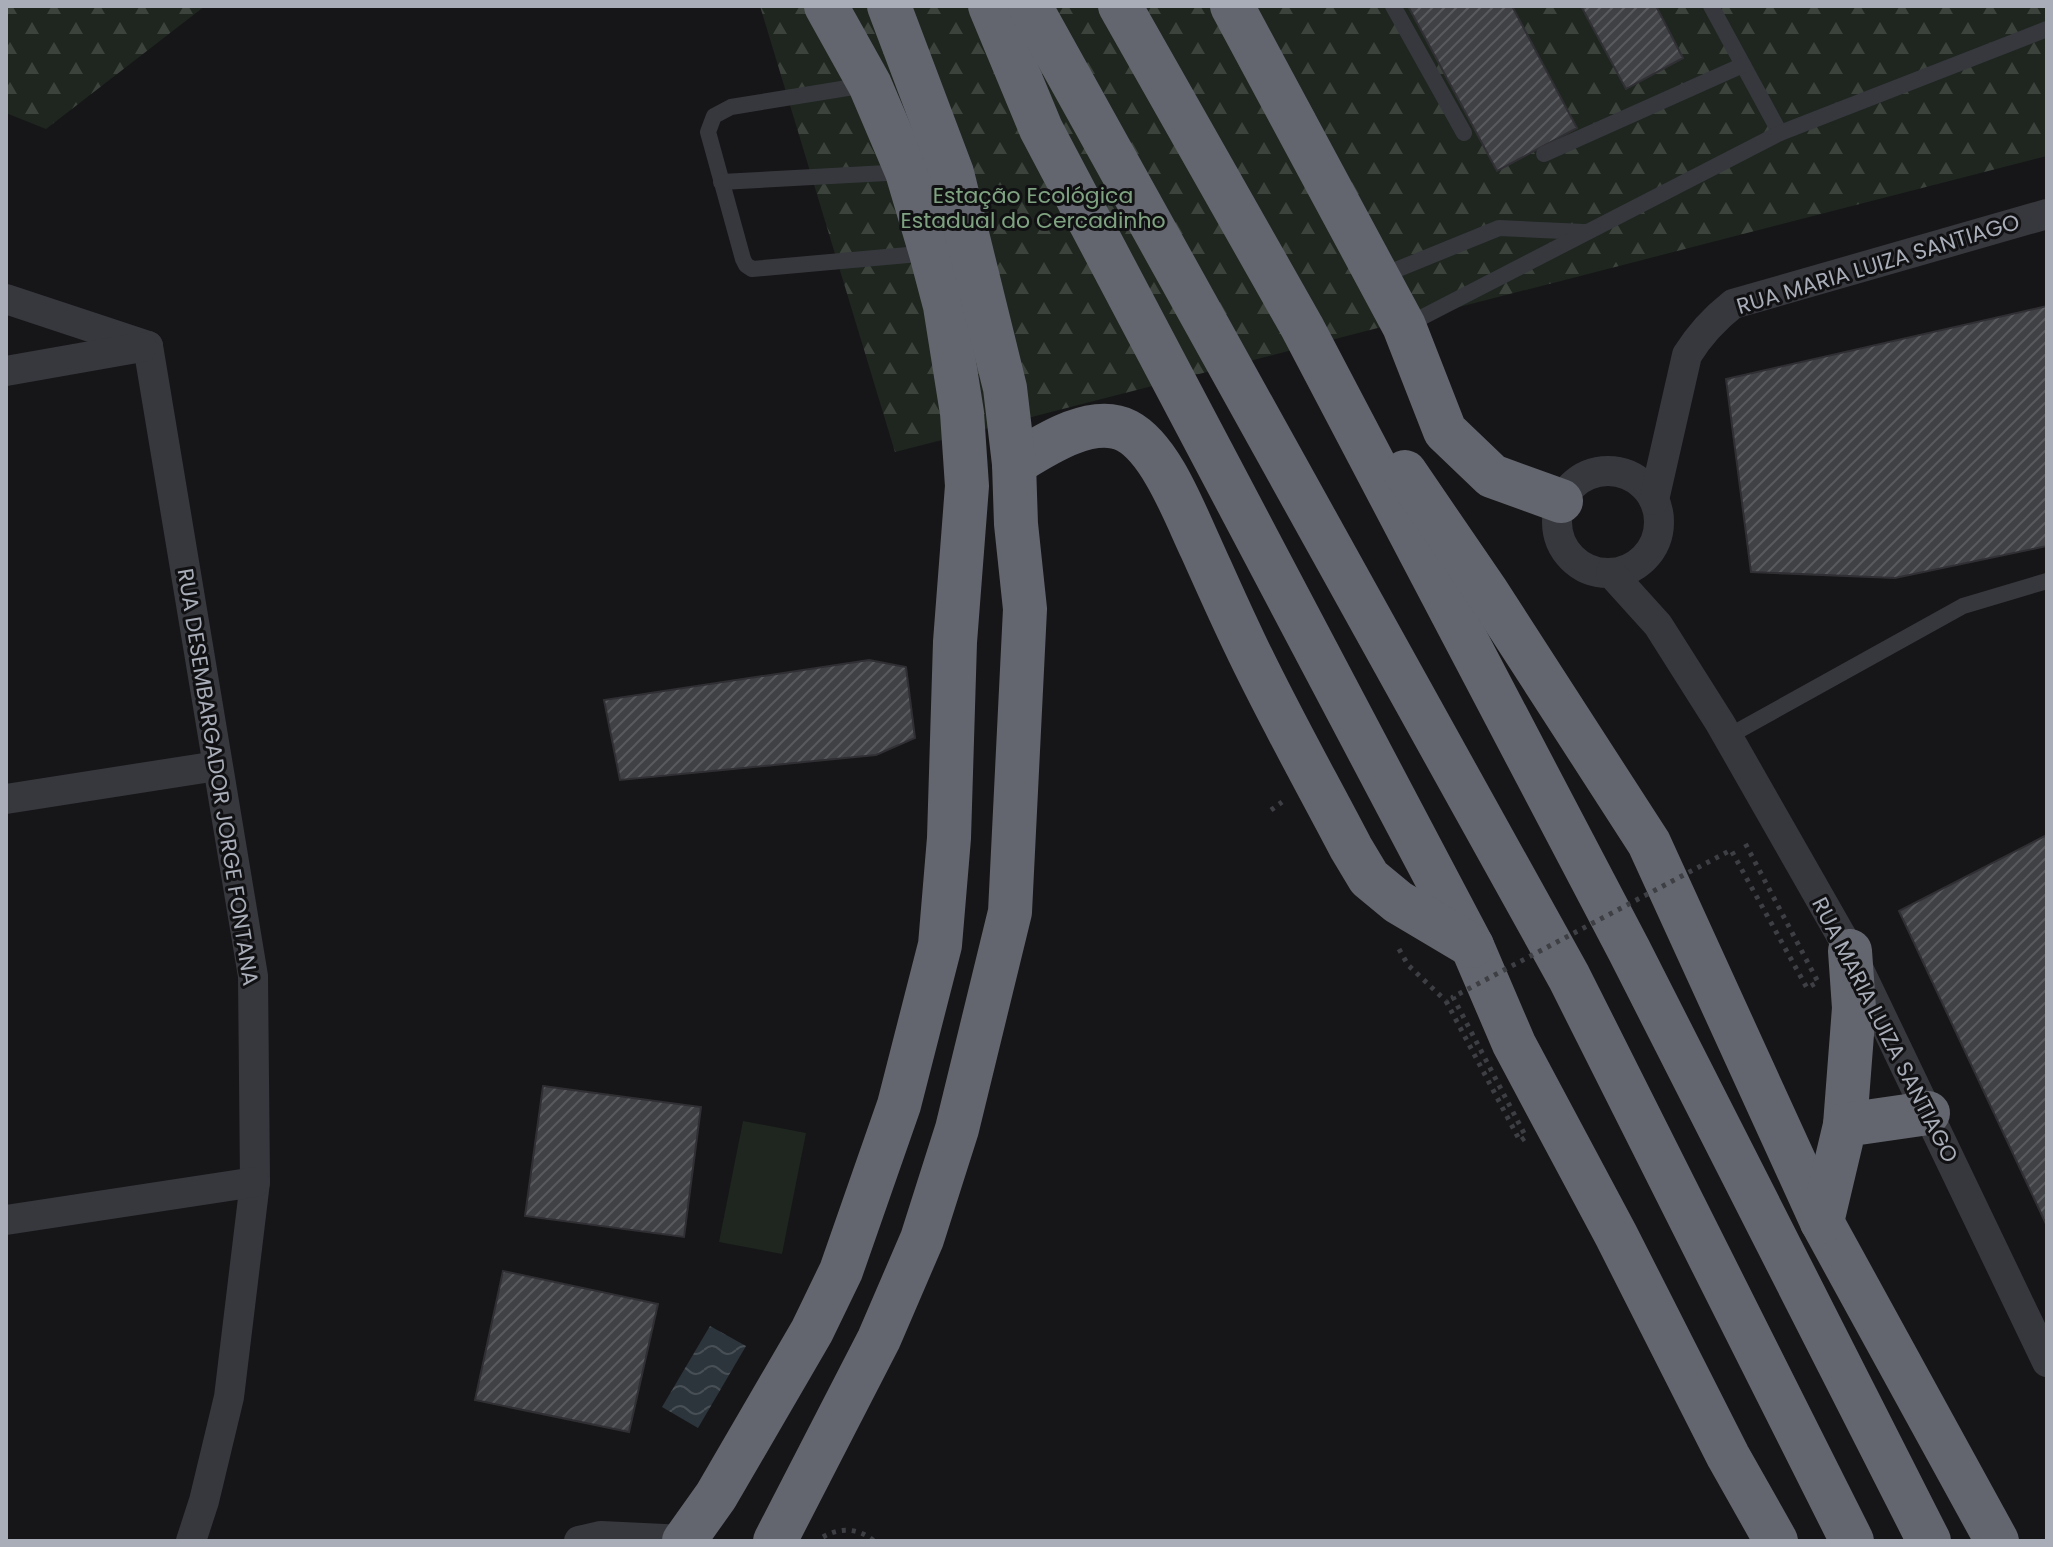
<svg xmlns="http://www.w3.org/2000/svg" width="2053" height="1547" font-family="Poppins,sans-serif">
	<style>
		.forest { fill: url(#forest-firs) }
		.garden { fill: #1e261f }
		.water { fill: url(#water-waves) }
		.building { fill: url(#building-hatch); stroke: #303034; stroke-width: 2 }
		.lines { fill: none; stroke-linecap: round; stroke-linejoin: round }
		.path { stroke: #3d3f44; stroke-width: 5; stroke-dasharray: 4 6; stroke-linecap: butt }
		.lane { stroke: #37383d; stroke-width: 16 }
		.street { stroke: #37383d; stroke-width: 30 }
		.highway { stroke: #63666e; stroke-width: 44 }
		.path-bridge { stroke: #3d3f44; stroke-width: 5; stroke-dasharray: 4 6; stroke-linecap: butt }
		.labels { text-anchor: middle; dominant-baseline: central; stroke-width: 6; stroke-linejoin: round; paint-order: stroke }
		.park-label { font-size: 22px; fill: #7fa381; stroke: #111113 }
		.street-label { font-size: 22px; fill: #a8adb8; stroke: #111113 }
	</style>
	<defs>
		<pattern id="forest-firs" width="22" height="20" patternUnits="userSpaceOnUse" patternTransform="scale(2)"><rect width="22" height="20" fill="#1e261f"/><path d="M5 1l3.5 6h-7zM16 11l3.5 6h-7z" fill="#3c433d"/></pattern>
		<pattern id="water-waves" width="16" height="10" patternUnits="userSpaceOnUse" patternTransform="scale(2)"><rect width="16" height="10" fill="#2c353c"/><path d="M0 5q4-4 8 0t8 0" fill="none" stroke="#485056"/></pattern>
		<pattern id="building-hatch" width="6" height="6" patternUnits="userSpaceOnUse" patternTransform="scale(2)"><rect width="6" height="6" fill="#404145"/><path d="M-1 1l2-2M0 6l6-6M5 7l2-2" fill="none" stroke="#595a5e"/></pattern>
	</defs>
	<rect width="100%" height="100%" fill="#161618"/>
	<!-- forest -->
	<g class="forest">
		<polygon points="6,6 205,6 46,129 6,113"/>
		<polygon points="760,6 2047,6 2047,156 895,452"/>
	</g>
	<!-- garden -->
	<polygon class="garden" points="743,1121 806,1133 782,1254 719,1242"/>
	<!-- water -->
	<polygon class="water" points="710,1326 746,1346 698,1428 662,1407"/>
	<!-- building -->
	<g class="building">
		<polygon points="1408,6 1512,6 1577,128 1497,171"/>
		<polygon points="1581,6 1656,6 1683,58 1626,89"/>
		<polygon points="2047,306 2047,546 1895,578 1751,572 1726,379"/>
		<polygon points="869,660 906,667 915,738 876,755 620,780 604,700"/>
		<polygon points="2047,835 2047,1226 1899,911"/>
		<polygon points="543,1086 701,1107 684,1237 525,1216"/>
		<polygon points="503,1271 658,1304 629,1432 475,1400"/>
	</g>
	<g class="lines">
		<!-- path -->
		<g class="path">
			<polyline points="1271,810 1282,802"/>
			<polyline points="1399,949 1408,965 1446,1001"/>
			<path d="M823,1537c17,-10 36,-9 51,4"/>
		</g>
		<!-- lane -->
		<g class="lane">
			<polyline points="1393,6 1464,133"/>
			<polyline points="1711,6 1780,133"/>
			<polyline points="866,85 731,107 714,116 708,132 743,259 746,265 752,269 930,253"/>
			<polyline points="1544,154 1743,65"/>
			<polyline points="721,182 905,172"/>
			<polyline points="1381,276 1499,228 1584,232"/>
			<polyline points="1407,325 1780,133 2047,29"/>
			<polyline points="1727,737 1963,606 2047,581"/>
		</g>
		<!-- street -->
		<g class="street">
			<polyline points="6,299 148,346"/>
			<polyline points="148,346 253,976 255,1182 229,1397 204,1501 191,1541"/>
			<polyline points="6,371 142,347"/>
			<circle cx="1608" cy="522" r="51"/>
			<path d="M1654,500l33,-145c13,-21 27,-36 46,-51l314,-90"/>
			<polyline points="1611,573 1658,625 1720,723 1850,951 2047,1362"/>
			<polyline points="6,799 217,766"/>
			<polyline points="6,1220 255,1182"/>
			<polyline points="579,1541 601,1536 685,1540"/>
		</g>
		<!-- highway -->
		<g class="highway">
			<polyline points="990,6 1041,129 1472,946 1514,1044 1616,1235 1728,1456 1776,1541"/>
			<polyline points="1030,6 1569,977 1852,1541"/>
			<polyline points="1120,6 1302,327 1629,950 1929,1541"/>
			<polyline points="1232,6 1404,326 1445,431 1492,476 1561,501"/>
			<path d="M1014,464c29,-18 78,-51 113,-33 34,18 58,83 74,117 14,31 28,63 43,94 33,70 71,137 107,206l18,30 29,24 74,44"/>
			<polyline points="1405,472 1487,592 1649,843 1822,1222 1997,1541"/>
			<polyline points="1845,1125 1854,1008 1850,951"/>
			<polyline points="1822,1222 1845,1125 1928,1113"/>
			<polyline points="684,1541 716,1496 812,1331 841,1271 899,1105 940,945 949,838 955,642 967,486 962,413 945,306 931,253 907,172 870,85 826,6"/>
			<polyline points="775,1541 879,1339 922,1239 957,1129 1010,912 1025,609 1016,524 1014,464 1005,388 952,173 889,6"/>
		</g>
		<!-- path-bridge -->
		<polyline class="path-bridge" points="1446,1001 1520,1141 1526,1137 1453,997 1731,850 1807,988 1818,982 1745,843"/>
	</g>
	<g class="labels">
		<!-- park labels -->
		<g class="park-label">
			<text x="1033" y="195">Estação Ecológica<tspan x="1033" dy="25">Estadual do Cercadinho</tspan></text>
		</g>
		<!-- street labels -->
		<g class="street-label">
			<text transform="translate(1878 264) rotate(-17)">RUA MARIA LUIZA SANTIAGO</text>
			<text transform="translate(218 777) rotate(81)">RUA DESEMBARGADOR JORGE FONTANA</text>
			<text transform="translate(1885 1030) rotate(63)">RUA MARIA LUIZA SANTIAGO</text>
		</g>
	</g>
	<!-- border -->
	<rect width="2053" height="1547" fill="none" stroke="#a8adb8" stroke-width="16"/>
</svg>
